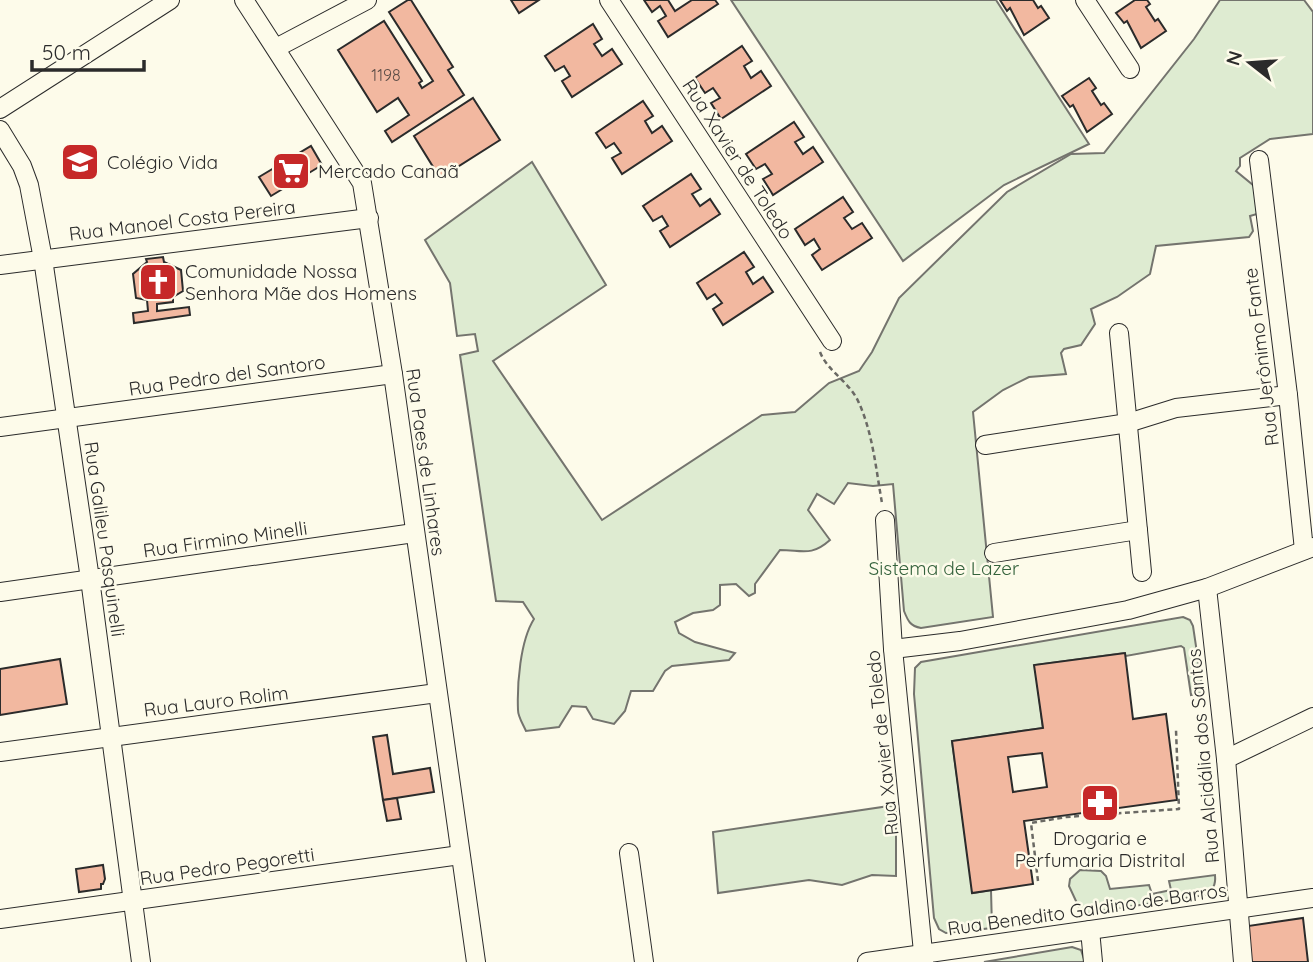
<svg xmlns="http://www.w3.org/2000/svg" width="1313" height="962" font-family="Quicksand,sans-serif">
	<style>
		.green { fill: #deebd1; stroke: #74746e; stroke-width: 2 }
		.building { fill: #f2b8a0; stroke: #2b2b2b; stroke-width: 2; fill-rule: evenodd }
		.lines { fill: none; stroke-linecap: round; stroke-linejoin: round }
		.minor-casing { stroke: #2b2b2b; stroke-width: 20 }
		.path { stroke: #6a6964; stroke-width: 2.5; stroke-dasharray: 5 3.5; stroke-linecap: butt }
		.minor { stroke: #fdfbea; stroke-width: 18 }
		.labels { text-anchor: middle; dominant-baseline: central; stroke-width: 5; stroke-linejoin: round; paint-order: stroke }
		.number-label { font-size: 16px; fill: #5d4e48 }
		.street-label { font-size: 19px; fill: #2b2b2b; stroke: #fdfbea }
		.poi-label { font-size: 19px; fill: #2b2b2b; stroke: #fdfbea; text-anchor: start }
		.park-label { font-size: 19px; fill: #34623c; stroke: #fdfbea }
	</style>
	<rect width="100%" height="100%" fill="#fdfbea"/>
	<!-- green -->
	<g class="green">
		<polygon points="731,0 996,0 1089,144 1004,185 903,261"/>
		<path d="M1220,0h84l9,12v122l-43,5 -30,19v8l-4,5 23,19 -2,24 -7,2 3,15 -4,6 -93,9 -6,28 -33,23 -26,12 4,15 -14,21 -17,4 -3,4 5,21 -37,3 -26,13 -30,22 20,205 -72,11c-11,-2 -13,-7 -17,-17l-11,-127 -20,2 -25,-3 -14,21 -17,-10 -9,16 22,30c-19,17 -28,10 -50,10l-25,34v9l-6,3 -13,-12 -16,1v20l-7,5 -20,3 -18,9 4,11 16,9 40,11 -6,7 -57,6 -7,5 -12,20h-22l-6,20 -11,13 -21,-5 -7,-12 -14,-1 -13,21 -33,4c-3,-7 -8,-14 -8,-21 -1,-25 2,-69 16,-91l-11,-17 -27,-1 -36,-246 18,-4 -3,-17 -18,2 -7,-53 -25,-43 107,-78 74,123 -113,76 109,159 160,-105 33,-3 34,-29 30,-12 13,-19 27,-54 108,-106 64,-38 33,-1 90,-114z"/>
		<polygon points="1183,617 1190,620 1193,626 1203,693 1191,695 1184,648 1181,646 1126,656 1124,653 1035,665 1043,728 952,741 973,893 991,890 992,928 946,933 939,929 934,918 914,694 915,668 921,662"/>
		<polygon points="896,805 896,876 872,875 842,885 809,880 718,893 713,832"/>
		<path d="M1080,870l21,1 5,5 4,13 39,-4 3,9 19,-4 -2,-9 46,-6c1,10 -2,15 -10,20l-123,19 -13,-28 1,-7z"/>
		<polygon points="1072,947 1081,950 1085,962 984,962"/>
	</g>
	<!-- building -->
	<g class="building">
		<polygon points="408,0 411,0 453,67 448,70 464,95 392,142 385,131 409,115 398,98 377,112 338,50 384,21 422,81 419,83 422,88 433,81 389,12"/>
		<polygon points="511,0 539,0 519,13"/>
		<polygon points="644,0 668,0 675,11 692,0 715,0 718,4 668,37 658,21 666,16 660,6 652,12"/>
		<polygon points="1000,0 1033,0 1038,8 1041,6 1049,18 1024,35 1010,8 1007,11"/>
		<polygon points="1135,0 1147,0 1150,4 1146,7 1155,21 1158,19 1166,31 1141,48 1127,21 1124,23 1116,13"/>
		<polygon points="593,24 602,39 594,44 602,56 612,49 622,64 572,97 562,81 570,76 564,66 555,71 545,56"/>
		<polygon points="742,46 752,61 744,66 751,78 761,71 771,86 721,119 711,103 720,98 713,88 705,93 695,78"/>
		<polygon points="1089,78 1096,88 1092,91 1101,105 1104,103 1112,114 1087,132 1073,105 1070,107 1062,96"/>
		<polygon points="473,98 500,140 440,178 414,136"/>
		<polygon points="643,101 653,116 645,121 652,133 662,126 672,141 622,174 612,158 621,153 614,143 606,148 596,133"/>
		<polygon points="794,122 804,137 795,142 803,154 813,147 823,162 773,195 763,179 772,174 765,164 756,169 746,154"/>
		<polygon points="311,146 322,165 271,196 259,177"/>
		<polygon points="691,174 701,189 692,194 700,206 710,199 720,214 670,247 660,231 668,226 662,216 653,221 643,206"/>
		<polygon points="843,197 853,212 844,218 852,229 862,223 872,238 822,270 812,255 820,249 814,239 805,245 795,229"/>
		<polygon points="744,252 754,267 746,272 753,284 763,277 773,292 723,325 713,309 722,303 715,294 707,299 697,283"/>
		<polygon points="163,257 164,262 181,270 183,291 173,297 173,302 157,304 157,311 189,307 190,315 134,323 133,313 148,311 147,300 136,298 133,274 147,262 146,259"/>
		<path d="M1125,653l8,66 33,-5 11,86 -153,21 9,63 -61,9 -20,-152 91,-13 -9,-63zM1042,753l5,34 -34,5 -5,-35z"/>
		<polygon points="60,659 67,704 0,715 0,669"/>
		<polygon points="387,735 393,774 430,768 434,792 383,800 373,737"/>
		<polygon points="397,798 401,819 387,821 383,800"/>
		<polygon points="103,865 105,879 103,884 101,884 101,889 79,892 76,869"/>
		<polygon points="1303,918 1308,962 1249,962 1248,926"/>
	</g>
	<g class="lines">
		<defs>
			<g id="minor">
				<polyline points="244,0 362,183 393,374 476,962"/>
				<polyline points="609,0 832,341"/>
				<polyline points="1085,0 1130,69"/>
				<polyline points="276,48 367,0"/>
				<polyline points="0,109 170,0"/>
				<polyline points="0,130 22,166 29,185 43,259 90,579 141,962"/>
				<polyline points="1259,160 1288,395 1304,550"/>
				<polyline points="0,265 369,218"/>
				<polyline points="1119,333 1142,572"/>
				<polyline points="0,427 393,374"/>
				<polyline points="985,445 1128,423 1176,408 1288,395"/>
				<polyline points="885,520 893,649 924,962"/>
				<polyline points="994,553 1138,530"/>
				<polyline points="1207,588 1226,759 1243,962"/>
				<polyline points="0,592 414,533"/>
				<polyline points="893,649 960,641 1128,610 1207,588 1313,547"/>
				<polyline points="0,752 437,693"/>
				<polyline points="1226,759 1313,717"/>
				<polyline points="629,853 644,962"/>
				<polyline points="0,919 460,855"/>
				<polyline points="1090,930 1093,962"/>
				<polyline points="867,962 1313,898"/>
			</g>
		</defs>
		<!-- minor casing -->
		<use href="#minor" class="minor-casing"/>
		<!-- path -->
		<g class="path">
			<path d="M820,352c8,20 30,30 39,51 14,31 17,67 23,100"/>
			<polyline points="1038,881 1031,823 1066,817 1179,809 1176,730"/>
		</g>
		<!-- minor -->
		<use href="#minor" class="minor"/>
	</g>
	<!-- icons -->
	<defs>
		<symbol id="school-square" viewBox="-11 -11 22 22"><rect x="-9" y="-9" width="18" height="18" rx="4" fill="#c62828" stroke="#fdfbea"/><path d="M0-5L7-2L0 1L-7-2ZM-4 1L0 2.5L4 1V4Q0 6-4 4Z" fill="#fff"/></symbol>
		<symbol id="supermarket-square" viewBox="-11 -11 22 22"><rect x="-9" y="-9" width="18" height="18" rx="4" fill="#c62828" stroke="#fdfbea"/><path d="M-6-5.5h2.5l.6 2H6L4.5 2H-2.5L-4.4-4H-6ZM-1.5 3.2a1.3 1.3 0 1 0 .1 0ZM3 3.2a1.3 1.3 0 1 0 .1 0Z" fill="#fff"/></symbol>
		<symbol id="church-square" viewBox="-11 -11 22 22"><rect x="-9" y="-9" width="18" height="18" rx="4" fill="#c62828" stroke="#fdfbea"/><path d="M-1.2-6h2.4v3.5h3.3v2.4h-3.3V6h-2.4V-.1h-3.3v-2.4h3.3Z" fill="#fff"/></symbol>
		<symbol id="pharmacy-square" viewBox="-11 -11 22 22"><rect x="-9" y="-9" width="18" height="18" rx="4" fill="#c62828" stroke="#fdfbea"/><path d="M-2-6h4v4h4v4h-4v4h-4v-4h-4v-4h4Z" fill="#fff"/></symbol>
	</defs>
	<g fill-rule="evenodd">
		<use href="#school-square" x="58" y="140" width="44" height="44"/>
		<use href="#supermarket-square" x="269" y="149" width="44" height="44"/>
		<use href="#church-square" x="136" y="260" width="44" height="44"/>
		<use href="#pharmacy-square" x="1078" y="781" width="44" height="44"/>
	</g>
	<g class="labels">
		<!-- number labels -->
		<g class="number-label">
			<text x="386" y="75">1198</text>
		</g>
		<!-- street labels -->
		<g class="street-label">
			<text transform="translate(738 159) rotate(57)">Rua Xavier de Toledo</text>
			<text transform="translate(182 220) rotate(-7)">Rua Manoel Costa Pereira</text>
			<text transform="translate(1261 357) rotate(-97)">Rua Jerônimo Fante</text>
			<text transform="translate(227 375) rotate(-8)">Rua Pedro del Santoro</text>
			<text transform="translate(426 462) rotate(82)">Rua Paes de Linhares</text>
			<text transform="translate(105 539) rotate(82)">Rua Galileu Pasquinelli</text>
			<text transform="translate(225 539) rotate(-8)">Rua Firmino Minelli</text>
			<text transform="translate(216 701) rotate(-7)">Rua Lauro Rolim</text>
			<text transform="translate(882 743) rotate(-96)">Rua Xavier de Toledo</text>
			<text transform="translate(1203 756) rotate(-95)">Rua Alcidália dos Santos</text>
			<text transform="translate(227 866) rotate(-8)">Rua Pedro Pegoretti</text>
			<text transform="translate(1087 909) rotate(-8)">Rua Benedito Galdino de Barros</text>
		</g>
		<!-- poi labels -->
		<g class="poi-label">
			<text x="107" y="162">Colégio Vida</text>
			<text x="318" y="171">Mercado Canaã</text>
			<text x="185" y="271">Comunidade Nossa<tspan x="185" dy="22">Senhora Mãe dos Homens</tspan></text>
			<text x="1100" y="838" text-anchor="middle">Drogaria e<tspan x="1100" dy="22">Perfumaria Distrital</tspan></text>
		</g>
		<!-- park labels -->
		<g class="park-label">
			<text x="944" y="568">Sistema de Lazer</text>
		</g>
	</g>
	<!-- north arrow -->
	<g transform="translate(1250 63) rotate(287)" stroke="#fdfbea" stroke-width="5" paint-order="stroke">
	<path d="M0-5L12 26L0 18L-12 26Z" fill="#2b2b2b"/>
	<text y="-10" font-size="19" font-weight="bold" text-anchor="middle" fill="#2b2b2b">N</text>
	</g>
	<!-- scale -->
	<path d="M32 60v10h112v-10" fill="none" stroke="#2b2b2b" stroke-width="3.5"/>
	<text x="42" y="60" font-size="21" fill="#2b2b2b" stroke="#fdfbea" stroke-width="5" paint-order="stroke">50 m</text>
</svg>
